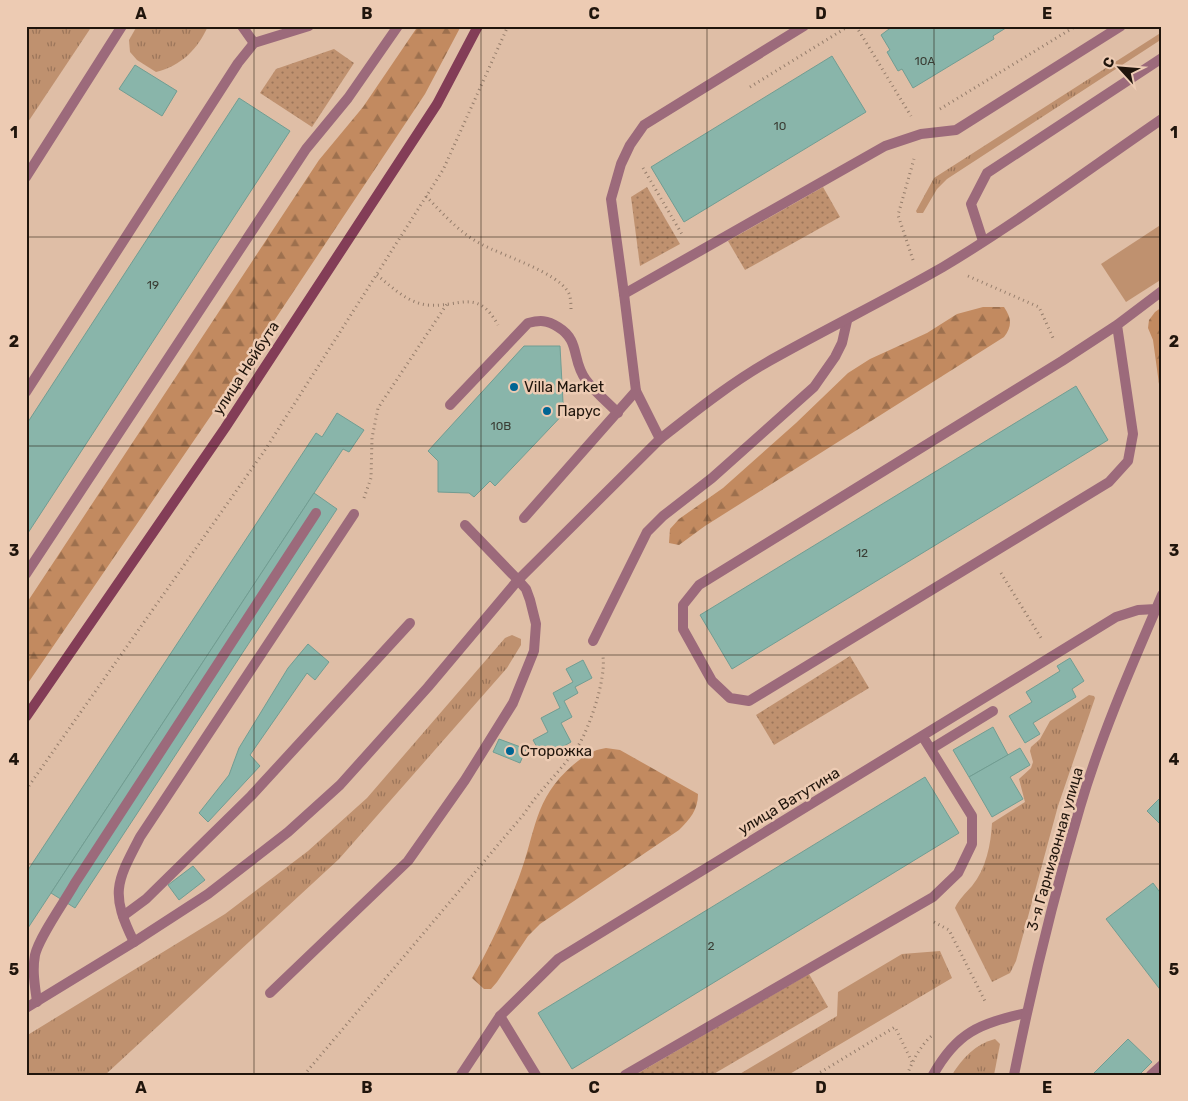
<svg xmlns="http://www.w3.org/2000/svg" width="1188" height="1101" font-family="Rubik,sans-serif">
	<style>
		.grass { fill: url(#grass-tufts) }
		.forest { fill: url(#forest-firs) }
		.park { fill: url(#park-dots) }
		.pitch { fill: #bf916f }
		.building { fill: #89b5aa; stroke: #719d92 }
		.lines { fill: none; stroke-linecap: round; stroke-linejoin: round }
		.path { stroke: #957d6b; stroke-width: 3; stroke-dasharray: 1 4; stroke-linecap: butt }
		.lane { stroke: #9c6a7b; stroke-width: 10 }
		.street { stroke: #9c6a7b; stroke-width: 10 }
		.secondary { stroke: #833d57; stroke-width: 10 }
		.grid { fill: none; stroke: #20150c; stroke-width: 1; stroke-opacity: 0.55 }
		.poi-dot { fill: #006593; stroke: #edcbb3; stroke-width: 2 }
		.labels { text-anchor: middle; dominant-baseline: central; stroke-width: 5; stroke-linejoin: round; paint-order: stroke }
		.number-label { font-size: 12px; fill: #3a3d34 }
		.street-label { font-size: 15px; fill: #20150c; stroke: #edcbb3 }
		.poi-label { font-size: 15px; fill: #20150c; stroke: #edcbb3; text-anchor: start }
		.neatline { fill: none; stroke: #20150c; stroke-width: 2 }
		.grid-label { font-size: 16px; text-anchor: middle; font-weight: bold; fill: #20150c }
	</style>
	<defs>
		<pattern id="grass-tufts" width="24" height="20" patternUnits="userSpaceOnUse" patternTransform="scale(1.25)"><rect width="24" height="20" fill="#bf916f"/><path d="M3 7l-1-3M5 7V3M7 7l1-3M15 17l-1-3M17 17v-4M19 17l1-3" fill="none" stroke="#9b755a"/></pattern>
		<pattern id="forest-firs" width="22" height="20" patternUnits="userSpaceOnUse" patternTransform="scale(1.25)"><rect width="22" height="20" fill="#c28a60"/><path d="M5 1l3.5 6h-7zM16 11l3.5 6h-7z" fill="#9d704e"/></pattern>
		<pattern id="park-dots" width="8" height="8" patternUnits="userSpaceOnUse" patternTransform="scale(1.25)"><rect width="8" height="8" fill="#bf916f"/><path d="M2 2h.1M6 6h.1" fill="none" stroke="#9b755a" stroke-width="1.8" stroke-linecap="round"/></pattern>
	</defs>
	<rect width="100%" height="100%" fill="#dfbea6"/>
	<!-- grass -->
	<g class="grass">
		<polygon points="26,26 92,26 26,125"/>
		<path d="M137,26h71c-10,23 -27,40 -52,46l-19,-12 -7,-8 -1,-12z"/>
		<polygon points="1162,32 1162,39 947,179 937,189 923,213 917,213 916,211 934,178"/>
		<polygon points="512,635 521,639 521,645 507,668 339,859 105,1075 26,1075 26,1036 225,914 308,851 367,798 505,638"/>
		<path d="M1089,695l5,1 1,2 -37,108 -42,155 -6,12 -18,9 -37,-74c4,-9 10,-14 17,-22 14,-17 19,-42 20,-63l33,-21 -6,-23 12,-11 2,-6 -3,-11 1,-4 9,-8 10,-18z"/>
		<polygon points="940,951 952,978 788,1075 738,1075 837,1016 838,992 902,954"/>
		<path d="M995,1039l5,5 -6,31h-42c10,-17 24,-31 43,-36z"/>
	</g>
	<!-- forest -->
	<g class="forest">
		<polygon points="418,26 461,26 425,94 210,417 26,686 26,604 319,160 363,107"/>
		<path d="M983,307h21c8,12 8,19 0,30l-299,189 -26,19 -10,-2 1,-14 9,-10 44,-31 73,-65 52,-50 22,-14 57,-26 30,-19z"/>
		<polygon points="1162,307 1162,406 1153,340 1148,328 1149,320 1155,312"/>
		<path d="M606,748l14,2 78,44c0,16 -8,25 -19,36l-139,94 -12,12 -31,46 -6,7h-7l-12,-11c19,-32 34,-67 47,-101 17,-44 14,-78 54,-112 11,-9 19,-15 33,-17z"/>
	</g>
	<!-- park -->
	<g class="park">
		<polygon points="334,49 354,63 312,127 260,93 276,69"/>
		<polygon points="647,187 680,244 640,266 631,197"/>
		<polygon points="823,187 840,217 745,270 728,241"/>
		<polygon points="850,656 869,688 774,745 756,715"/>
		<polygon points="809,974 828,1007 712,1075 635,1075"/>
	</g>
	<!-- pitch -->
	<polygon class="pitch" points="1162,224 1162,279 1126,302 1101,264"/>
	<!-- building -->
	<g class="building">
		<polygon points="893,26 1009,26 993,36 994,39 913,88 902,69 898,71 887,52 890,50 881,35"/>
		<polygon points="832,56 866,112 684,222 651,167"/>
		<polygon points="135,65 177,91 162,116 119,89"/>
		<polygon points="239,98 290,131 26,536 26,425"/>
		<polygon points="524,346 560,346 563,402 569,408 495,486 490,481 474,497 469,493 438,492 438,461 428,451"/>
		<polygon points="1076,386 1108,440 732,669 700,615"/>
		<polygon points="337,413 364,430 349,452 343,449 26,931 26,873 316,433 322,437"/>
		<polygon points="314,493 337,509 75,908 51,893"/>
		<polygon points="308,644 329,662 315,680 307,673 250,755 260,766 208,822 199,813 229,775 239,748 288,668"/>
		<polygon points="1070,658 1084,681 1072,689 1076,697 1033,723 1040,734 1025,743 1009,716 1032,702 1026,692 1060,671 1057,666"/>
		<polygon points="583,660 592,678 575,687 578,693 564,701 572,717 561,723 571,742 543,758 533,740 548,732 541,718 560,708 553,693 573,682 566,669"/>
		<polygon points="993,727 1008,755 969,777 953,750"/>
		<polygon points="499,739 526,749 520,763 493,752"/>
		<polygon points="1020,748 1030,765 1010,777 1023,799 992,817 969,777"/>
		<polygon points="925,777 959,833 572,1069 538,1013"/>
		<polygon points="1162,796 1162,826 1147,811"/>
		<polygon points="193,866 205,880 179,900 168,885"/>
		<polygon points="1153,883 1162,895 1162,992 1106,919"/>
		<polygon points="1128,1039 1152,1062 1139,1075 1092,1075"/>
	</g>
	<g class="lines">
		<!-- path -->
		<g class="path">
			<polyline points="856,26 911,116"/>
			<polyline points="750,87 849,26"/>
			<polyline points="940,109 1076,26"/>
			<polyline points="643,168 683,236"/>
			<path d="M426,196c17,18 34,37 55,48 20,11 76,28 87,48 3,4 3,13 3,18"/>
			<polyline points="913,260 898,215 914,159"/>
			<path d="M377,275c15,12 29,27 50,30 33,3 50,-18 71,20"/>
			<polyline points="968,276 1039,307 1054,340"/>
			<polyline points="364,498 371,478 372,438 378,408 447,304"/>
			<polyline points="1001,573 1041,638"/>
			<polyline points="26,790 265,450 443,170 508,26"/>
			<polyline points="934,922 949,930 986,1003"/>
			<path d="M304,1075l220,-261c16,-25 38,-44 54,-68 12,-19 28,-67 25,-89"/>
			<polyline points="816,1075 895,1027 912,1062"/>
			<path d="M907,1075c6,-15 14,-31 27,-41"/>
		</g>
		<!-- lane -->
		<g class="lane">
			<polyline points="242,26 254,43"/>
			<polyline points="804,26 644,125 630,145 621,164 611,199 624,294 885,146 921,134 956,130 1121,26"/>
			<polyline points="26,177 122,26"/>
			<polyline points="983,241 971,204 987,173 1162,58"/>
			<polyline points="624,294 636,391 660,439"/>
			<polyline points="1117,325 1133,434 1128,461 1109,482 749,701 730,698 712,681 683,629 683,605 699,585 1062,361 1117,325 1162,291"/>
			<polyline points="26,392 238,63 254,43 309,26"/>
			<path d="M450,405l78,-82c12,-3 19,-3 30,4 23,14 13,33 28,53 9,12 21,22 32,33"/>
			<polyline points="524,518 636,391"/>
			<polyline points="26,574 306,149 348,98 398,26"/>
			<polyline points="593,641 647,532 663,516 712,478 814,387 835,357 842,343 847,321"/>
			<polyline points="931,749 993,711"/>
			<polyline points="123,916 146,899 251,796 410,623"/>
			<path d="M134,942c-24,-49 -18,-59 6,-105l214,-323"/>
			<polyline points="270,993 408,861 465,780 513,703 534,651 536,624 530,600 526,589 518,580 465,525"/>
			<path d="M37,1002c-2,-16 -5,-31 -2,-47 4,-18 30,-54 40,-72l241,-370"/>
			<polyline points="500,1016 536,1075"/>
			<polyline points="625,1075 933,897 958,873 972,844 972,816 923,737"/>
			<path d="M933,1075c24,-43 46,-51 93,-62"/>
			<polyline points="1151,1075 1162,1065"/>
		</g>
		<!-- street -->
		<g class="street">
			<path d="M26,1008l108,-66 74,-48 80,-62 52,-47 88,-98 90,-107 142,-141c38,-30 77,-61 120,-84 54,-30 109,-57 163,-88 75,-45 146,-98 219,-148"/>
			<polyline points="461,1075 500,1016 558,959 1116,617 1138,610 1156,609 1162,595"/>
			<path d="M1014,1075c18,-90 40,-180 66,-268 20,-68 48,-133 76,-198"/>
		</g>
		<!-- secondary -->
		<polyline class="secondary" points="26,717 225,428 437,104 478,26"/>
	</g>
	<!-- grid -->
	<path class="grid" d="M254,26v1049M481,26v1049M707,26v1049M934,26v1049M26,237h1136M26,446h1136M26,655h1136M26,864h1136"/>
	<!-- markers -->
	<g class="poi-dot">
		<circle cx="514" cy="387" r="5"/>
		<circle cx="547" cy="411" r="5"/>
		<circle cx="510" cy="751" r="5"/>
	</g>
	<g class="labels">
		<!-- number labels -->
		<g class="number-label">
			<text x="925" y="61">10А</text>
			<text x="780" y="126">10</text>
			<text x="153" y="285">19</text>
			<text x="501" y="426">10В</text>
			<text x="862" y="553">12</text>
			<text x="711" y="946">2</text>
		</g>
		<!-- street labels -->
		<g class="street-label">
			<text transform="translate(246 368) rotate(-57)">улица Нейбута</text>
			<text transform="translate(789 801) rotate(-31)">улица Ватутина</text>
			<text transform="translate(1055 849) rotate(-74)">3-я Гарнизонная улица</text>
		</g>
		<!-- poi labels -->
		<g class="poi-label">
			<text x="524" y="387">Villa Market</text>
			<text x="557" y="411">Парус</text>
			<text x="520" y="751">Сторожка</text>
		</g>
	</g>
	<!-- border -->
	<rect width="1188" height="1101" fill="none" stroke="#edcbb3" stroke-width="55"/>
	<!-- north arrow -->
	<g transform="translate(1120 68) rotate(296)" stroke="#edcbb3" stroke-width="4" paint-order="stroke">
	<path d="M0-4L9 19L0 12L-9 19Z" fill="#20150c"/>
	<text y="-8" font-size="14" font-weight="bold" text-anchor="middle" fill="#20150c">С</text>
	</g>
	<rect x="28" y="28" width="1132" height="1046" class="neatline"/>
	<g class="grid-label">
		<text x="141" y="19">A</text>
		<text x="367" y="19">B</text>
		<text x="594" y="19">C</text>
		<text x="821" y="19">D</text>
		<text x="1047" y="19">E</text>
		<text x="14" y="138">1</text>
		<text x="1174" y="138">1</text>
		<text x="14" y="347">2</text>
		<text x="1174" y="347">2</text>
		<text x="14" y="556">3</text>
		<text x="1174" y="556">3</text>
		<text x="14" y="765">4</text>
		<text x="1174" y="765">4</text>
		<text x="14" y="975">5</text>
		<text x="1174" y="975">5</text>
		<text x="141" y="1093">A</text>
		<text x="367" y="1093">B</text>
		<text x="594" y="1093">C</text>
		<text x="821" y="1093">D</text>
		<text x="1047" y="1093">E</text>
	</g>
</svg>
